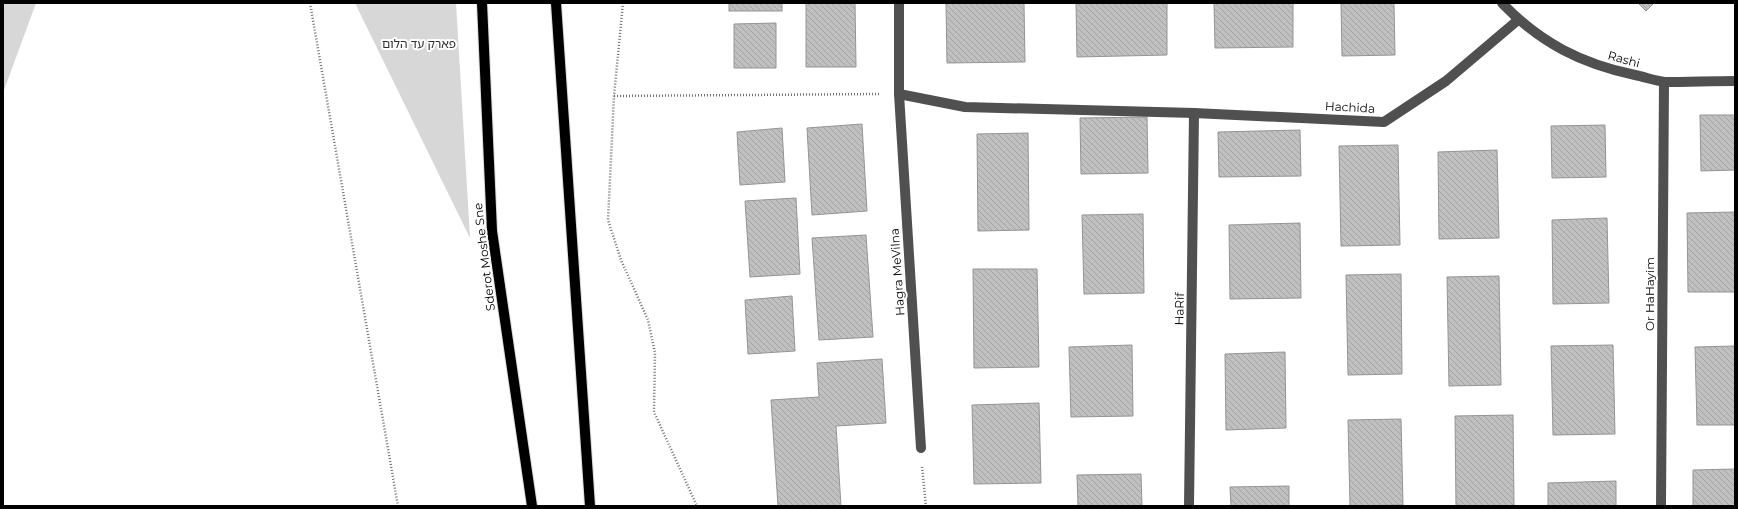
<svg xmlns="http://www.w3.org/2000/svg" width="1738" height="509" font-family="Montserrat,'Noto Sans Hebrew',sans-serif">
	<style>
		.park { fill: #d7d7d7 }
		.building { fill: url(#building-back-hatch); stroke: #949494 }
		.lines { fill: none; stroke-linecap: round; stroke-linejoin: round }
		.major-casing { stroke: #dbdbdb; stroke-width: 12 }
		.path { stroke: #727272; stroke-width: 2.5; stroke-dasharray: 1 2; stroke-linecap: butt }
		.minor { stroke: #505050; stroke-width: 10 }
		.major { stroke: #000; stroke-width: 10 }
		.labels { text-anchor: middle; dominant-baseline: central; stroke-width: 4; stroke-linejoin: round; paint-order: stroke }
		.park-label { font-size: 12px; fill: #2e2e2e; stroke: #fff }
		.street-label { font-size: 12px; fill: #000; stroke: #fff }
	</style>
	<defs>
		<pattern id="building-back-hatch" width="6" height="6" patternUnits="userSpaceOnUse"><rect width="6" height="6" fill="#c0c0c0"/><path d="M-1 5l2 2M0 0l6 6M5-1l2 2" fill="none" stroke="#a3a3a3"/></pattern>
	</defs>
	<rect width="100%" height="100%" fill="#fff"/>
	<!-- park -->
	<g class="park">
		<polygon points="3,3 36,3 3,93"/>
		<polygon points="355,3 456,3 470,238"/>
	</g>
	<!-- building -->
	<g class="building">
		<rect x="729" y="3" width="53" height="8"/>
		<polygon points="806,3 855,3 856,67 806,67"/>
		<polygon points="946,3 1024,3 1025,62 947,63"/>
		<polygon points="1076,3 1167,3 1167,55 1077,57"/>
		<polygon points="1214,3 1293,3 1293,47 1215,48"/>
		<polygon points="1341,3 1394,3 1395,55 1342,56"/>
		<polygon points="1638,3 1654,3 1646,11"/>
		<polygon points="776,23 776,68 734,68 734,24"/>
		<polygon points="1700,115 1735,115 1735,170 1701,171"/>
		<polygon points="1147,117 1148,173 1081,174 1080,118"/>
		<polygon points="862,124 867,211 812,215 807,128"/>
		<polygon points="1605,125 1606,177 1552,178 1551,126"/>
		<polygon points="782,128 785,182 740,185 737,132"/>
		<polygon points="1300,130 1301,176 1219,177 1218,132"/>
		<polygon points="1028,133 1029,230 978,231 977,134"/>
		<polygon points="1398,145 1400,245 1341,246 1339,146"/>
		<polygon points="1497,150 1499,238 1439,239 1438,152"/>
		<polygon points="796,198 800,274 750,277 745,201"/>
		<polygon points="1735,212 1735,292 1688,292 1687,213"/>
		<polygon points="1143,214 1144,293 1084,294 1082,215"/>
		<polygon points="1607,218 1609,303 1553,304 1552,220"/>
		<polygon points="1300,223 1301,298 1230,299 1229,225"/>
		<polygon points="866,235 873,337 819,340 812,238"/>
		<polygon points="973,269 1037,269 1039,367 974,368"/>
		<polygon points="1401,274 1402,374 1348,375 1346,275"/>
		<polygon points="1499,276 1501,385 1449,386 1447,277"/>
		<polygon points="792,296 795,351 748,354 745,300"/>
		<polygon points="1132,345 1133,416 1071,417 1069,347"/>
		<polygon points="1613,345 1615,434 1553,435 1551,346"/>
		<polygon points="1735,346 1735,425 1697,425 1695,347"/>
		<polygon points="1285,352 1286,428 1226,430 1225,354"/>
		<polygon points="882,359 886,423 836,426 841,506 778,506 771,400 819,397 817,363"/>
		<polygon points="1039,403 1041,483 974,484 972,405"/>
		<polygon points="1513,415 1514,506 1456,506 1455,416"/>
		<polygon points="1401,419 1403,505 1350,506 1348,420"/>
		<polygon points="1735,469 1735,506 1693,506 1693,470"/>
		<polygon points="1141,474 1142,506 1078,506 1077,475"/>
		<polygon points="1616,481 1616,506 1548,506 1548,483"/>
		<polygon points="1289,486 1289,506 1231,506 1230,487"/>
	</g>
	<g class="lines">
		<defs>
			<g id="major">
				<polyline points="482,3 492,231 532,506"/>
				<polyline points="556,3 590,506"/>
			</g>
		</defs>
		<!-- major casing -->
		<use href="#major" class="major-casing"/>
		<!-- path -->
		<g class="path">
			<polyline points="310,3 398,506"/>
			<polyline points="623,3 614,96 608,220 621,260 648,320 655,353 654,412 697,506"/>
			<polyline points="614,96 880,94"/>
			<polyline points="922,467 926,506"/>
		</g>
		<!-- minor -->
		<g class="minor">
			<polyline points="899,3 899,94 921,448"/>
			<path d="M1502,3c38,40 80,61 133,72 10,2 20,6 30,7 23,0 47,-1 70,-1"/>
			<polyline points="899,94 965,107 1194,113 1384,122 1446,81 1518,20"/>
			<polyline points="1189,506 1194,113"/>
			<polyline points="1661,506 1664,82"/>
		</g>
		<!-- major -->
		<use href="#major" class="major"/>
	</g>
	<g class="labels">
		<!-- park labels -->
		<g class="park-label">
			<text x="419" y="43">פארק עד הלום</text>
		</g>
		<!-- street labels -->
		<g class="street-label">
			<text transform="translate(1624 59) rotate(15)">Rashi</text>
			<text transform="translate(1350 107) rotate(3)">Hachida</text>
			<text transform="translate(484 257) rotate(-97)">Sderot Moshe Sne</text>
			<text transform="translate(897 272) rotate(-94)">Hagra MeVilna</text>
			<text transform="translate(1649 294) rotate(-90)">Or HaHayim</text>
			<text transform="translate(1179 309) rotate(-89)">HaRif</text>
		</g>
	</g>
	<!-- border -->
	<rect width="1738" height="509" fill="none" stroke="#000000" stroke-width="8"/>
</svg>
